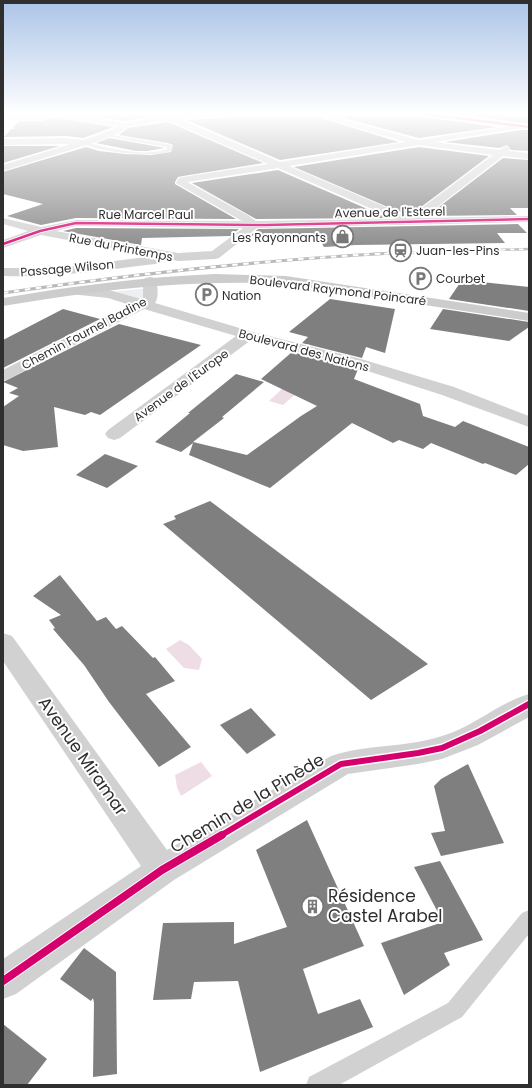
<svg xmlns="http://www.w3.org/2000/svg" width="532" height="1088" font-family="Poppins,sans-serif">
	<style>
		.green { fill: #edf0f3 }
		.water { fill: #efdde5 }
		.building { fill: #7f7f7f }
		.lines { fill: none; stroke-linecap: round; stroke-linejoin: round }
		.service { fill: #d1d1d1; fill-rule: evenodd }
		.minor { fill: #d1d1d1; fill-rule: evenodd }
		.tertiary { fill: #d1d1d1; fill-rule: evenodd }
		.secondary { fill: #ccc; fill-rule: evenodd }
		.rail-far1-casing { stroke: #b9b9b9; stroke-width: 2.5 }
		.rail-casing { stroke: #b9b9b9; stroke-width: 3 }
		.rail-far1 { stroke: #fff; stroke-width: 1.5; stroke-dasharray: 4.5; stroke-linecap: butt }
		.rail { stroke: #fff; stroke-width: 2; stroke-dasharray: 5.5; stroke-linecap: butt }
		.cycleway-far3-casing { stroke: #fff; stroke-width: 3 }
		.cycleway-far2-casing { stroke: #fff; stroke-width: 4 }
		.cycleway-far1-casing { stroke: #fff; stroke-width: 9 }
		.cycleway-casing { stroke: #fff; stroke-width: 10 }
		.cycleway-far3 { stroke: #d6006c; stroke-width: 2 }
		.cycleway-far2 { stroke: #d6006c; stroke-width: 2.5 }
		.cycleway-far1 { stroke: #d6006c; stroke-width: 6 }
		.cycleway { stroke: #d6006c; stroke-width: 8 }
		.labels { text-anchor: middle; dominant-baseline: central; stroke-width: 4; stroke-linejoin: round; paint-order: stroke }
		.far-street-label { font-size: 12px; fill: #2f2f2f; stroke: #fff }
		.far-poi-label { font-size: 12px; fill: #2f2f2f; stroke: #fff; text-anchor: start }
		.near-street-label { font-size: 17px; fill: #2f2f2f; stroke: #fff }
		.near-poi-label { font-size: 17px; fill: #2f2f2f; stroke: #fff; text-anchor: start }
	</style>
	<rect width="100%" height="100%" fill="#fff"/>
	<!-- green -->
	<polygon class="green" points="138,289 146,289 145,298 139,300 111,292"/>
	<!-- water -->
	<g class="water">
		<polygon points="283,388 298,392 283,405 269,401"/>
		<polygon points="180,640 189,645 202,659 199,670 184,668 166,649"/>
		<polygon points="201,762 212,776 181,796 177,787 175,775"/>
	</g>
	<!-- building -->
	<g class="building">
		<polygon points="74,113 161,113 162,116 124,121"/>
		<polygon points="236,113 304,113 399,142 280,160 187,120 236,117"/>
		<polygon points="325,113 412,113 417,116 497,127 419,138"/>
		<polygon points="450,113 529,113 529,123 524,123"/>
		<polygon points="58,117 64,119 114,127 83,138 67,136 4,137 11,129 16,129 13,128 19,121 41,121"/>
		<polygon points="168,122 263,163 183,176 178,177 175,182 175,184 236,219 76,218 41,225 7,216 43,204 3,194 3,172 86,147 99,151 125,154 151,155 171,152 173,145 168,143 119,135 128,128"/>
		<polygon points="521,130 529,130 529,151 511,150 507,145 499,148 445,142"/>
		<polygon points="109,138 165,148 147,151 136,151 96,143"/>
		<polygon points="3,146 60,146 3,163"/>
		<polygon points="419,147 489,156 409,216 294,167"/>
		<polygon points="503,158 529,160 529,208 510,208 517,215 427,216"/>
		<polygon points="278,170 388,218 256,219 192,183"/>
		<polygon points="518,224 527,233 497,233 505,243 356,245 324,247 317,235 250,236 258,229"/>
		<polygon points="76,228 239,229 230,236 142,238 141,245 63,231"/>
		<polygon points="462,280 529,287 529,311 449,299"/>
		<polygon points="330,299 395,309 385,353 366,347 362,358 302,343 308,337 289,332"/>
		<polygon points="63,309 100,319 3,368 3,340"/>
		<polygon points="443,309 529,322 529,327 509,341 430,329"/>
		<polygon points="119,324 201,345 100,415 91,412 85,415 54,407 58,447 23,451 3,445 3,407 19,396 9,393 18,388 3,382"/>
		<polygon points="292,352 358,369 354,379 420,404 423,416 455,427 463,421 529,447 529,464 516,475 485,463 483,464 431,443 423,449 399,440 393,443 352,423 270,488 189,455 193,443 181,452 155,442 190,413 188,413 236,374 264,382 222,417 224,418 193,442 247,455 301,416 317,406 261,379"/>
		<polygon points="105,454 138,466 107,488 76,475"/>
		<polygon points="210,501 428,664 371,700 163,524 176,519 174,516"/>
		<polygon points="60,575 97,621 106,617 116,629 122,626 153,658 155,657 175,681 146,694 191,747 159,767 109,702 84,665 53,629 55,628 49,620 61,615 33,596"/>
		<polygon points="251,708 276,735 247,754 220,725"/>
		<polygon points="468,764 504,843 441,856 431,833 445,831 434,786 441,779"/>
		<polygon points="307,820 364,946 303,969 318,1014 360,999 373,1027 260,1072 238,981 194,982 191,999 153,1000 163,923 234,922 234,944 287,927 256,850"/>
		<polygon points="440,861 483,940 444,953 450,965 404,995 381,943 443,922 414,867"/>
		<polygon points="84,948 116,972 117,1074 93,1077 94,1003 93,998 91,1001 60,979"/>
		<polygon points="3,1024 47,1059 27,1085 3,1085"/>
	</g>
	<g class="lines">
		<!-- service -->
		<g class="service">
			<path d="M106,134l61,10 5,2 -1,5c-19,7 -74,1 -90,-8l2,-1c24,5 60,16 84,7v-2l-63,-11z"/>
			<polygon points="529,910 529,934 462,1017 339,1085 306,1085 309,1077 448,1003 522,913"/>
		</g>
		<!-- minor -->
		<g class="minor">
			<path d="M47,113l13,1c-10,8 -44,6 -57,5v-4l28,1z"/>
			<path d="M162,113h8l3,3 107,46 126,-20 -101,-29h14l100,27 105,-16 1,2 -4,2 -87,14 65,8 7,-4 4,3 -1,2 20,2v6l-26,-3 -80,62 106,-2v6l-272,6 -38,30 -4,1 -37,2 -20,-4 3,3 -2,3 -4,1c-51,6 -101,14 -152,12v-8h57l94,-12 -113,-21 -38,13v-8l25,-9 -25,-7v-6l38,9 35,-7 166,1 -66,-38 3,-5 4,-1 85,-13 -101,-44zM419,145l74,10 -85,63 -1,-2 -118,-50zM278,168l117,51 -139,2 -7,-5 -62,-34zM76,226l167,2 -31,23 -34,2 -122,-22z"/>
			<polygon points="67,138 83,140 87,143 83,146 67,144 3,145 3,139"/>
			<path d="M150,277l5,1c3,6 4,20 0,25l98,29 108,27 93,28 75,29v11l-87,-32 -93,-30 -98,-25 -131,98 -6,2 -6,-2 -3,-4 3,-4 128,-94 -92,-27 -135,70 -6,2v-11l127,-65 -22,-7 -38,-4 -2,-3 2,-3 5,-1 34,3 32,9 2,-1v-17l2,-3z"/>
			<path d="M3,633l9,3 155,214 164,-94c35,-12 75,-8 111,-20 31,-9 56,-33 87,-42v23l-51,28 -36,14 -24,5 -70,10 -174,106 -158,114 -13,5v-40l138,-93 -138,-205z"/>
		</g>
		<!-- tertiary -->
		<polygon class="tertiary" points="52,113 64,113 125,123 129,125 125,127 64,118"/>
		<!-- secondary -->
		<g class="secondary">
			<polygon points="203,113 234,113 230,115 154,122 127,127 121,132 99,141 3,171 3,165 93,137 115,128 122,123 154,118"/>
			<polygon points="413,113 437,113 529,125 529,129 417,115"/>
			<path d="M215,274l71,2 243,37v8l-243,-37c-97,-5 -188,6 -283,22v-8c70,-12 140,-21 212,-24z"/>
		</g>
		<defs>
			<polyline id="rail-far1" points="375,254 529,249"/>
			<path id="rail" d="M3,293c130,-19 259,-33 390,-40"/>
		</defs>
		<!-- rail-far1 casing -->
		<use href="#rail-far1" class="rail-far1-casing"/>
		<!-- rail casing -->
		<use href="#rail" class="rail-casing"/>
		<!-- rail-far1 -->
		<use href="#rail-far1" class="rail-far1"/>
		<!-- rail -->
		<use href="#rail" class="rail"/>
		<defs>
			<polyline id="cycleway-far3" points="417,113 529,127"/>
			<polyline id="cycleway-far2" points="3,244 40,231 76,223 265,225 529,219"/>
			<polyline id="cycleway-far1" points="220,836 341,764 418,753 442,748 480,731 529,704"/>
			<polyline id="cycleway" points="3,981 162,870 222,835"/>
		</defs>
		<!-- cycleway-far3 casing -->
		<use href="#cycleway-far3" class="cycleway-far3-casing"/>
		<!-- cycleway-far2 casing -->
		<use href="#cycleway-far2" class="cycleway-far2-casing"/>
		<!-- cycleway-far1 casing -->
		<use href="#cycleway-far1" class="cycleway-far1-casing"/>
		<!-- cycleway casing -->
		<use href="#cycleway" class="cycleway-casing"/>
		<!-- cycleway-far3 -->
		<use href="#cycleway-far3" class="cycleway-far3"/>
		<!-- cycleway-far2 -->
		<use href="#cycleway-far2" class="cycleway-far2"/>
		<!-- cycleway-far1 -->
		<use href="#cycleway-far1" class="cycleway-far1"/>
		<!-- cycleway -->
		<use href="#cycleway" class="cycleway"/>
	</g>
	<!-- sky -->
	<linearGradient id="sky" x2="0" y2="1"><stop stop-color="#abc4e7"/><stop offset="0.43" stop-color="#fff"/><stop offset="1" stop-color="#fff" stop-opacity="0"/></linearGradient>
	<rect width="532" height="265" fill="url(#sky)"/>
	<!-- icons -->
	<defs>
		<symbol id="shop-ring" viewBox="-11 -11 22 22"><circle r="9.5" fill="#fff" stroke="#787878" stroke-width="1.5"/><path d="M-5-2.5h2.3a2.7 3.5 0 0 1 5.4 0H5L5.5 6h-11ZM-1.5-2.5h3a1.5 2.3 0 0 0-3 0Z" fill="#787878"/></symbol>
		<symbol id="station-ring" viewBox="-11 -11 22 22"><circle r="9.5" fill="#fff" stroke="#787878" stroke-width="1.5"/><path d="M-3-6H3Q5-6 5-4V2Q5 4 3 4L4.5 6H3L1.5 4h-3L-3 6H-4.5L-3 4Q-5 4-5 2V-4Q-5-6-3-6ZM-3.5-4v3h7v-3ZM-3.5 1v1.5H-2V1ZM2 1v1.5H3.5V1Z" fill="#787878"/></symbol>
		<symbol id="parking-ring" viewBox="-11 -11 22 22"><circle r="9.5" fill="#fff" stroke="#787878" stroke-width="1.5"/><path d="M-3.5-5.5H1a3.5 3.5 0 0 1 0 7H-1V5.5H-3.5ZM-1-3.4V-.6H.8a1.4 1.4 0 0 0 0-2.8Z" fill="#787878"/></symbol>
		<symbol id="building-ring" viewBox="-11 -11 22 22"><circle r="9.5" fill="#fff" stroke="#787878" stroke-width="1.5"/><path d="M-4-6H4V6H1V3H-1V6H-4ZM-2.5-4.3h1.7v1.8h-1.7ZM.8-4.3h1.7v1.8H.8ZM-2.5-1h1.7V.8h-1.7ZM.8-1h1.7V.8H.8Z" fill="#787878"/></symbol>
	</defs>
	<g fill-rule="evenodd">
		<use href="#shop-ring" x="330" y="224" width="25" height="25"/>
		<use href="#station-ring" x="388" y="238" width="25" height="25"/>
		<use href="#parking-ring" x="408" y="266" width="25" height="25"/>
		<use href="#parking-ring" x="194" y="282" width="25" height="25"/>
		<use href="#building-ring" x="300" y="894" width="25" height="25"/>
	</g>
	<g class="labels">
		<!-- far-street labels -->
		<g class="far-street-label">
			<text transform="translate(390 212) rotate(-1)">Avenue de l'Esterel</text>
			<text x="146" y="214">Rue Marcel Paul</text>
			<text transform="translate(121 247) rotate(11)">Rue du Printemps</text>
			<text transform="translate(67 268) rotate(-5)">Passage Wilson</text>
			<text transform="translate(338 290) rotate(7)">Boulevard Raymond Poincaré</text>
			<text transform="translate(84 333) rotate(-28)">Chemin Fournel Badine</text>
			<text transform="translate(304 350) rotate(15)">Boulevard des Nations</text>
			<text transform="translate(181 385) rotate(-36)">Avenue de l'Europe</text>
		</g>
		<!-- far-poi labels -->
		<g class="far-poi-label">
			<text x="326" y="237" text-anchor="end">Les Rayonnants</text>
			<text x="416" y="250">Juan-les-Pins</text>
			<text x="436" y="278">Courbet</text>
			<text x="222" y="295">Nation</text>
		</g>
		<!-- near-street labels -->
		<g class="near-street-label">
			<text transform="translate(83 756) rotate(55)">Avenue Miramar</text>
			<text transform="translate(247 803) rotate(-31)">Chemin de la Pinède</text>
		</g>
		<!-- near-poi labels -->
		<g class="near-poi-label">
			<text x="328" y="896">Résidence<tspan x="328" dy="20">Castel Arabel</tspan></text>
		</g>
	</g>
	<!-- border -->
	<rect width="532" height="1088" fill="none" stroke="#2f2f2f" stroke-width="8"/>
</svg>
